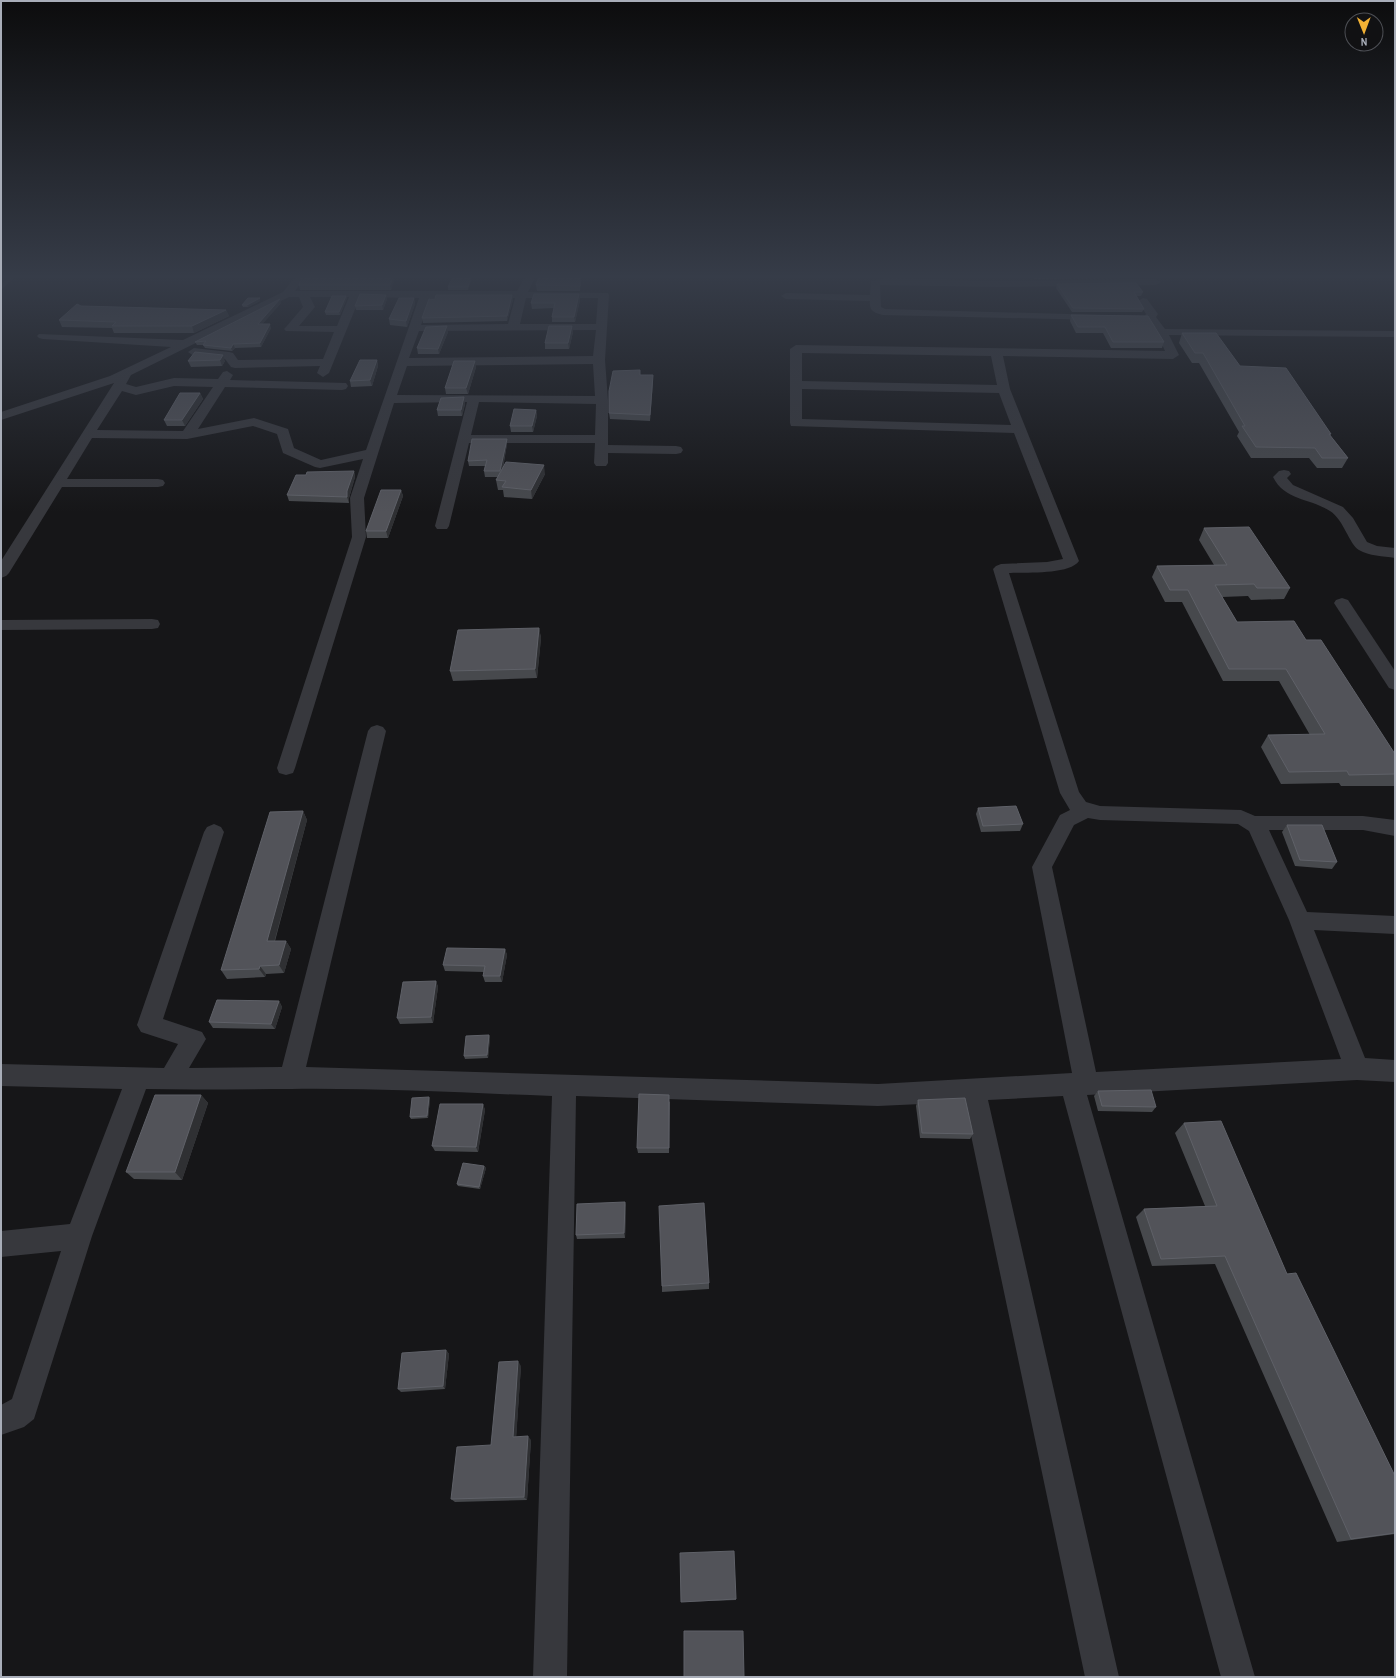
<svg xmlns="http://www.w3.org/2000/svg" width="1396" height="1678" font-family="'Archivo Narrow',sans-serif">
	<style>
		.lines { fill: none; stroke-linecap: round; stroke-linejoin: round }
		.lane { fill: #37383d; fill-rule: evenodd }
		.street { fill: #37383d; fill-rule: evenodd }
		.wall { fill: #47494d }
		.shaded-wall { fill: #2f3033 }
		.building { fill: #525359; stroke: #5f6168 }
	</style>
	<rect width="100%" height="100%" fill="#161618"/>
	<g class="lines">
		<!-- lane -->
		<polygon class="lane" points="9,277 15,277 1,290 1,285"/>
		<!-- street -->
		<g class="street">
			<path d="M295,277h10l-10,14h222l8,-14h10l-7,15 80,1 1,2 -4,65 3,40v45l68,1 5,1 2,3 -2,3 -5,1 -68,-1v10l-2,3h-10l-2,-3 1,-20h-126l-20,83 -2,3h-10l-2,-3 32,-124 -73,1 -30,95 2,39 -71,231 -2,5 -7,2 -7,-2 -2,-5 75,-231 -2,-39 13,-39 -43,9 -5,-1 -32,-14 -6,-19 -24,-8 -66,13 -95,-1 -25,41h91l5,1 2,3 -2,3 -5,1h-96l-53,86 -3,3 -5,2v-17l113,-178 -113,37v-8l109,-36 61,-29 -128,-8 -4,-1 -2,-2 2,-2 144,6 100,-48zM289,297h10l4,10 -17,20 -2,2 2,2 48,1 -11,27 -85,1 -5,-7 -4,-1 -35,-4 -6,4 6,4 31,3 6,8 4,1 85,-2 -3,7 6,4 6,-4 31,-76 59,1 -53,152 -45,10 -27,-12 -6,-19 -34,-11 -56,11 27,-42 117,3 4,-1 2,-3 -2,-3 -116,-3 3,-5 -6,-4 -4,1 -5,7 -44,-1 -38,9 -10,-3 5,-9zM310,297h39l-12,29h-38l16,-19zM430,298h85l-7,26 -87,1zM526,298h72l-2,26h-76zM596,330l-3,26 -184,2 10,-27zM593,364l2,32 -198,-1 10,-29zM174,386l39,1 -30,44 -86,-1 25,-39 14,4zM479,402l117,2 -1,31h-124z"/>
			<path d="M887,278l111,3 158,-2 5,3 -5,3 -158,2 -118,-2 1,22 4,2 217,6 2,2 -2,2 -4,1 -215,-5c-9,-2 -14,-4 -13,-14l-84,-2 -5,-3 5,-3 84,2 1,-14z"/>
			<path d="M1143,298l4,1 11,15 -2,3 9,12 230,2v6l-226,-2 10,20 -6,4 -170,-3 7,33 69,172c-10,14 -53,11 -70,12l70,219 7,10 14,4 141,4 14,6h108l32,4v16l-32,-6h-94l38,82 88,4v18l-81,-4 51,128 30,2v22l-38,-2 -270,15 168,582h-34l-158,-581 -75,4 131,577h-34l-121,-575 -86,4 -302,-10 -9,581h-34l19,-581c-87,-3 -174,-8 -261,-7 -48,0 -97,1 -145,0l-54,147 -58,183 -10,8 -23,8v-30l11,-6 49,-148 -60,6v-26l69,-7 52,-135 -121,-3v-22l163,4 14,-24 -37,-12 -4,-7 67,-193 3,-5 7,-3 7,3 3,5 -61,187 39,13 4,7 -17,29 93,-1 86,-336 3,-4 6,-2 6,2 3,4 -80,336 572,17 194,-11 -40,-206 28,-52 10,-5 -10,-17 -67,-224 3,-3 5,-2 46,-2 16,-3 -49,-126 -223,-7 -1,-3v-74l6,-4 369,6 -8,-18 -13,-16 2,-3 -8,-13zM802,353l189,3 6,29 -195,-4zM802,389l197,4 12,32 -209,-6zM1088,818l12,2 138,4 11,7 40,89 52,139 -245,13 -44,-205 22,-42z"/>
			<path d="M1284,470l5,1 2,3 -4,4 6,7 50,22 10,11 14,24 10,4 18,2v10c-12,-2 -26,-2 -36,-8 -10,-6 -15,-30 -29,-39 -20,-13 -45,-10 -57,-34l6,-6z"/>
			<polygon points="1342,598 1348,600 1395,671 1395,690 1389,688 1334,603 1336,600"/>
			<polygon points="152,619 158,620 160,624 158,628 152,629 1,630 1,620"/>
		</g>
	</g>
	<!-- wall -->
	<g class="wall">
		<polygon points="302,277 395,277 391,290 300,290 299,285"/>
		<polygon points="472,277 468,290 448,290 448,287"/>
		<polygon points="539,277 581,277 580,291 537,291 536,285"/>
		<polygon points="1033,277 1142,277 1142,278 1035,279"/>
		<polygon points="1057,284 1143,292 1141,296 1136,296 1144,309 1142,312 1072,312 1056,288"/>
		<polygon points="579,294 580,300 575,322 552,322 552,317 554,308 532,309 531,303"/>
		<polygon points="386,295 387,299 383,310 356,310 355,306"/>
		<polygon points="512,295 513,300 507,321 423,323 422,318"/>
		<polygon points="346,296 347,298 340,315 326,315 325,312"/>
		<polygon points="260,298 260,301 248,307 243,307 242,305"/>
		<polygon points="414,298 415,304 407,327 390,325 389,319"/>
		<polygon points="281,303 262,324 271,328 261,347 235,348 232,351 205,348 203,345 197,345 195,342"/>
		<polygon points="81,306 226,310 229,316 194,333 114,333 112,328 62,327 59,320"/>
		<polygon points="1071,315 1164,342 1162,348 1111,348 1103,333 1076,333 1070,321"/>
		<polygon points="447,326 448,332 439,354 418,354 417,348"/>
		<polygon points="572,326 573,332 569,349 545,349 545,343"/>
		<polygon points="1182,333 1240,366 1331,434 1330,435 1348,458 1342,468 1317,468 1309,458 1251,458 1237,436 1239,432 1199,363 1192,363 1179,343"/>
		<polygon points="195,352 225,361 222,366 191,367 188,361"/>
		<polygon points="377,360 378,366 372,386 351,387 350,381"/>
		<polygon points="475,361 476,367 468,394 446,394 445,388"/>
		<polygon points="640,375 653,381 650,421 610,419 609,413"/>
		<polygon points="200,393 203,399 185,426 167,426 164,420"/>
		<polygon points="464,397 465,404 462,416 438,416 437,410"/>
		<polygon points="536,410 537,416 533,432 511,432 510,426"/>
		<polygon points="507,439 507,444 503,468 545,474 532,499 504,497 503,490 498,490 496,480 498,477 485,477 484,471 485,466 469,466 468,461"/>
		<polygon points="354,471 355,477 349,498 349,503 289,501 287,495 306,475"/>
		<polygon points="401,490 403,496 388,538 367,538 366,531"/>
		<polygon points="1204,528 1290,588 1284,599 1251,600 1248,596 1222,597 1237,622 1306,640 1395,754 1395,786 1341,786 1339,783 1281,784 1261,747 1268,735 1310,735 1279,681 1223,681 1182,602 1165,602 1152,577 1157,566 1214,565 1199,540"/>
		<polygon points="539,628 541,638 537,678 453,681 450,671"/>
		<polygon points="978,808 1023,824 1020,831 981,832 976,814"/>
		<polygon points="303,811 307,820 275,941 286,941 291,949 284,973 266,974 265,977 227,979 221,970"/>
		<polygon points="1287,825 1337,862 1332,869 1295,866 1282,832"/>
		<polygon points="505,949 507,955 502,982 485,982 483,976 484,972 445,971 443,965"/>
		<polygon points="436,981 438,987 433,1023 400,1024 397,1018"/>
		<polygon points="279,1001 282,1007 275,1029 213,1028 209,1022"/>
		<polygon points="489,1035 490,1038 488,1058 465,1059 464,1056"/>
		<polygon points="1098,1091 1156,1107 1152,1112 1098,1111 1094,1096"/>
		<polygon points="201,1095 208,1103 182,1180 134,1179 126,1172"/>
		<polygon points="429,1097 430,1099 428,1118 411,1119 410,1117"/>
		<polygon points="918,1100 973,1134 970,1139 920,1138 916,1106"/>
		<polygon points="670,1101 669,1153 638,1153 637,1148"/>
		<polygon points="483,1104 485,1110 478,1152 435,1151 432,1146"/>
		<polygon points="1184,1123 1287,1274 1395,1476 1395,1534 1337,1542 1215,1264 1152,1266 1136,1217 1144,1209 1205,1206 1175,1133"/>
		<polygon points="484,1166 486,1168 480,1189 458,1186 457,1184"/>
		<polygon points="625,1202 626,1207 625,1238 577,1239 576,1235"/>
		<polygon points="709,1283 709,1289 662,1292 662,1286"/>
		<polygon points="446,1350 449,1354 445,1389 401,1392 398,1389"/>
		<polygon points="521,1366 516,1437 531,1440 527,1500 455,1502 451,1499 491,1445"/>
		<polygon points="736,1599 736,1600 681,1602"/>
	</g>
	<!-- shaded-wall -->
	<g class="shaded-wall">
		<polygon points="393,277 395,277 391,290 390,285"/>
		<polygon points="471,277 472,277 468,290 468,287"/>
		<polygon points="580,277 581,277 580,291"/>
		<polygon points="579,294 580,300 575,322 574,317"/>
		<polygon points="386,295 387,299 383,310 382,305"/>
		<polygon points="512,295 513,300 507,321 507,316"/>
		<polygon points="346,296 347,298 340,315 339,312"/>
		<polygon points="260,298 260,301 248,307 247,305"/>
		<polygon points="414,298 415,304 407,327 406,321"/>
		<polygon points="280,299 281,303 259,328 258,324"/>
		<polygon points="226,310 229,316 194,333 192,326"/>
		<polygon points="270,324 271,328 261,347 260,343"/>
		<polygon points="447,326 448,332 439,354 438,349"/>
		<polygon points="572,326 573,332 569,349 568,343"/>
		<polygon points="233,344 235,348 232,351 231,348"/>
		<polygon points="223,355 225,361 222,366 220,360"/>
		<polygon points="377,360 378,366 372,386 370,380"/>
		<polygon points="475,361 476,367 468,394 466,388"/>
		<polygon points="653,375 653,381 650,421 650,415"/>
		<polygon points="200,393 203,399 185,426 182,420"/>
		<polygon points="464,397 465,404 462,416 461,410"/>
		<polygon points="536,410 537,416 533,432 532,426"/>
		<polygon points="507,439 507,444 501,477 500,471"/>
		<polygon points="544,465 545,474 532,499 531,490"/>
		<polygon points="354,471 355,477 349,498 349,503 347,497 347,491"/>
		<polygon points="401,490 403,496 388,538 386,531"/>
		<polygon points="539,628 541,638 537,678 535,669"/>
		<polygon points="303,811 307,820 272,950 267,941"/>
		<polygon points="286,941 291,949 284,973 279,965"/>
		<polygon points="505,949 507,955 502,982 500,976"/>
		<polygon points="260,966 266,974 265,977 259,969"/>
		<polygon points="436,981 438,987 433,1023 431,1017"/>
		<polygon points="279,1001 282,1007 275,1029 271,1024"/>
		<polygon points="489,1035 490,1038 488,1058 487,1055"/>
		<polygon points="201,1095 208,1103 182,1180 175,1172"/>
		<polygon points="429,1097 430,1099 428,1118 427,1116"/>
		<polygon points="483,1104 485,1110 478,1152 476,1147"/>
		<polygon points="484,1166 486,1168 480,1189 479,1187"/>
		<polygon points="625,1202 626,1207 625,1238 624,1233"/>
		<polygon points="446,1350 449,1354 445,1389 443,1386"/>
		<polygon points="518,1361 521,1366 516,1441 513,1437"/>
		<polygon points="528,1436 531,1440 527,1500 524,1497"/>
	</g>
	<!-- building -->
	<g class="building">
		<polygon points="302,277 393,277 390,285 299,285"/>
		<polygon points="453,277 471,277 468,287 448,287"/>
		<polygon points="539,277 580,277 580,286 536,285"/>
		<polygon points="1136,283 1143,292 1134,292 1144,309 1073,308 1057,284"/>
		<polygon points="360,294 386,295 382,305 355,306"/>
		<polygon points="534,294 579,294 574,317 552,317 555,303 531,303"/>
		<polygon points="436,295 512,295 507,316 422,318 429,299 435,299"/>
		<polygon points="332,296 346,296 339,312 325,312"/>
		<polygon points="248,298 260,298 247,305 242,305"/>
		<polygon points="399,298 414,298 406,321 389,319"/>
		<polygon points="280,299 258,324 270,324 260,343 233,344 231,348 203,345 206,341 195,342"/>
		<polygon points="77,304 81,306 226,310 192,326 112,326 116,322 59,320"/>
		<polygon points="1071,315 1148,316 1164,342 1113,342 1105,327 1078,327"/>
		<polygon points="447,326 438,349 417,348 426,327"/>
		<polygon points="549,326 572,326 568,343 545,343"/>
		<polygon points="1182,333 1216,333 1240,366 1286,368 1331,434 1329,434 1348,458 1322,458 1315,448 1256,447 1242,426 1245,426 1203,353 1195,353"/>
		<polygon points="195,352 223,355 220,360 188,361"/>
		<polygon points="360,360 377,360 370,380 350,381"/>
		<polygon points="454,361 475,361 466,388 445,388"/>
		<polygon points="640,370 640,375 653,375 650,415 609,413 609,391 613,371"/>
		<polygon points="180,393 200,393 182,420 164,420"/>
		<polygon points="464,397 461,410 437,410 441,398"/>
		<polygon points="514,409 536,410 532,426 510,426"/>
		<polygon points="472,439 507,439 500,471 484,471 487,460 468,461"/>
		<polygon points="506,462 544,465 531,490 502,487 506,481 496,480"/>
		<polygon points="354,471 347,491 347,497 287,495 296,475 306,475 307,472"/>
		<polygon points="381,490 401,490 386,531 366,531"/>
		<polygon points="1249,527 1290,588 1257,588 1254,584 1215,585 1237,622 1294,621 1306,640 1321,640 1395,754 1395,774 1349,775 1347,771 1289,772 1268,735 1325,734 1286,669 1229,669 1188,590 1170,590 1157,566 1227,565 1204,528"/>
		<polygon points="539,628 535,669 450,671 458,630"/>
		<polygon points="1016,806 1023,824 983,826 978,808"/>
		<polygon points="303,811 267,941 286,941 279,965 260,966 259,969 221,970 270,812"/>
		<polygon points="1287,825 1322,825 1337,862 1300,860"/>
		<polygon points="447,948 505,949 500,976 483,976 485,966 443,965"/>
		<polygon points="436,981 431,1017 397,1018 403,982"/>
		<polygon points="217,1000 279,1001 271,1024 209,1022"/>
		<polygon points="489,1035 487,1055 464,1056 466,1036"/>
		<polygon points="1151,1090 1156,1107 1102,1106 1098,1091"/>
		<polygon points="639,1094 669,1095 669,1148 637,1148"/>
		<polygon points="155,1095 201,1095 175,1172 126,1172"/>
		<polygon points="429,1097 427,1116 410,1117 412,1098"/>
		<polygon points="965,1098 973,1134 922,1133 918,1100"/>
		<polygon points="440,1104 483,1104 476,1147 432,1146"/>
		<polygon points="1221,1121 1287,1274 1296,1273 1395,1476 1395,1533 1351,1539 1225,1256 1161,1259 1144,1209 1217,1206 1184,1123"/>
		<polygon points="463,1163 484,1166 479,1187 457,1184"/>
		<polygon points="625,1202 624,1233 576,1235 577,1204"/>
		<polygon points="704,1203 709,1283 662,1286 659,1206"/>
		<polygon points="446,1350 443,1386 398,1389 402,1353"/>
		<polygon points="518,1361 513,1437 528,1436 524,1497 451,1499 457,1447 491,1445 499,1362"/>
		<polygon points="734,1551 736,1599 681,1602 680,1553"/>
		<polygon points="684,1631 743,1631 744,1677 684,1677"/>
	</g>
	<!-- sky -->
	<linearGradient id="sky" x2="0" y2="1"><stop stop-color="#0c0c0d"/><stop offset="0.54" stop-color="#363c48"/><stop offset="1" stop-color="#363c48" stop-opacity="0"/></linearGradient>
	<rect width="1396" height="512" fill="url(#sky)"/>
	<!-- border -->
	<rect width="1396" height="1678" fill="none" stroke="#a8adb8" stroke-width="4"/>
	<!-- north arrow -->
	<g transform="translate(1364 32) rotate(179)"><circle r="19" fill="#111113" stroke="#4d4f55"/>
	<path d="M0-3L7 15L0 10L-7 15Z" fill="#f2b134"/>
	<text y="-6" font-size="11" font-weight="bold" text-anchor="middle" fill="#a8adb8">N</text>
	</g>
</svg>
